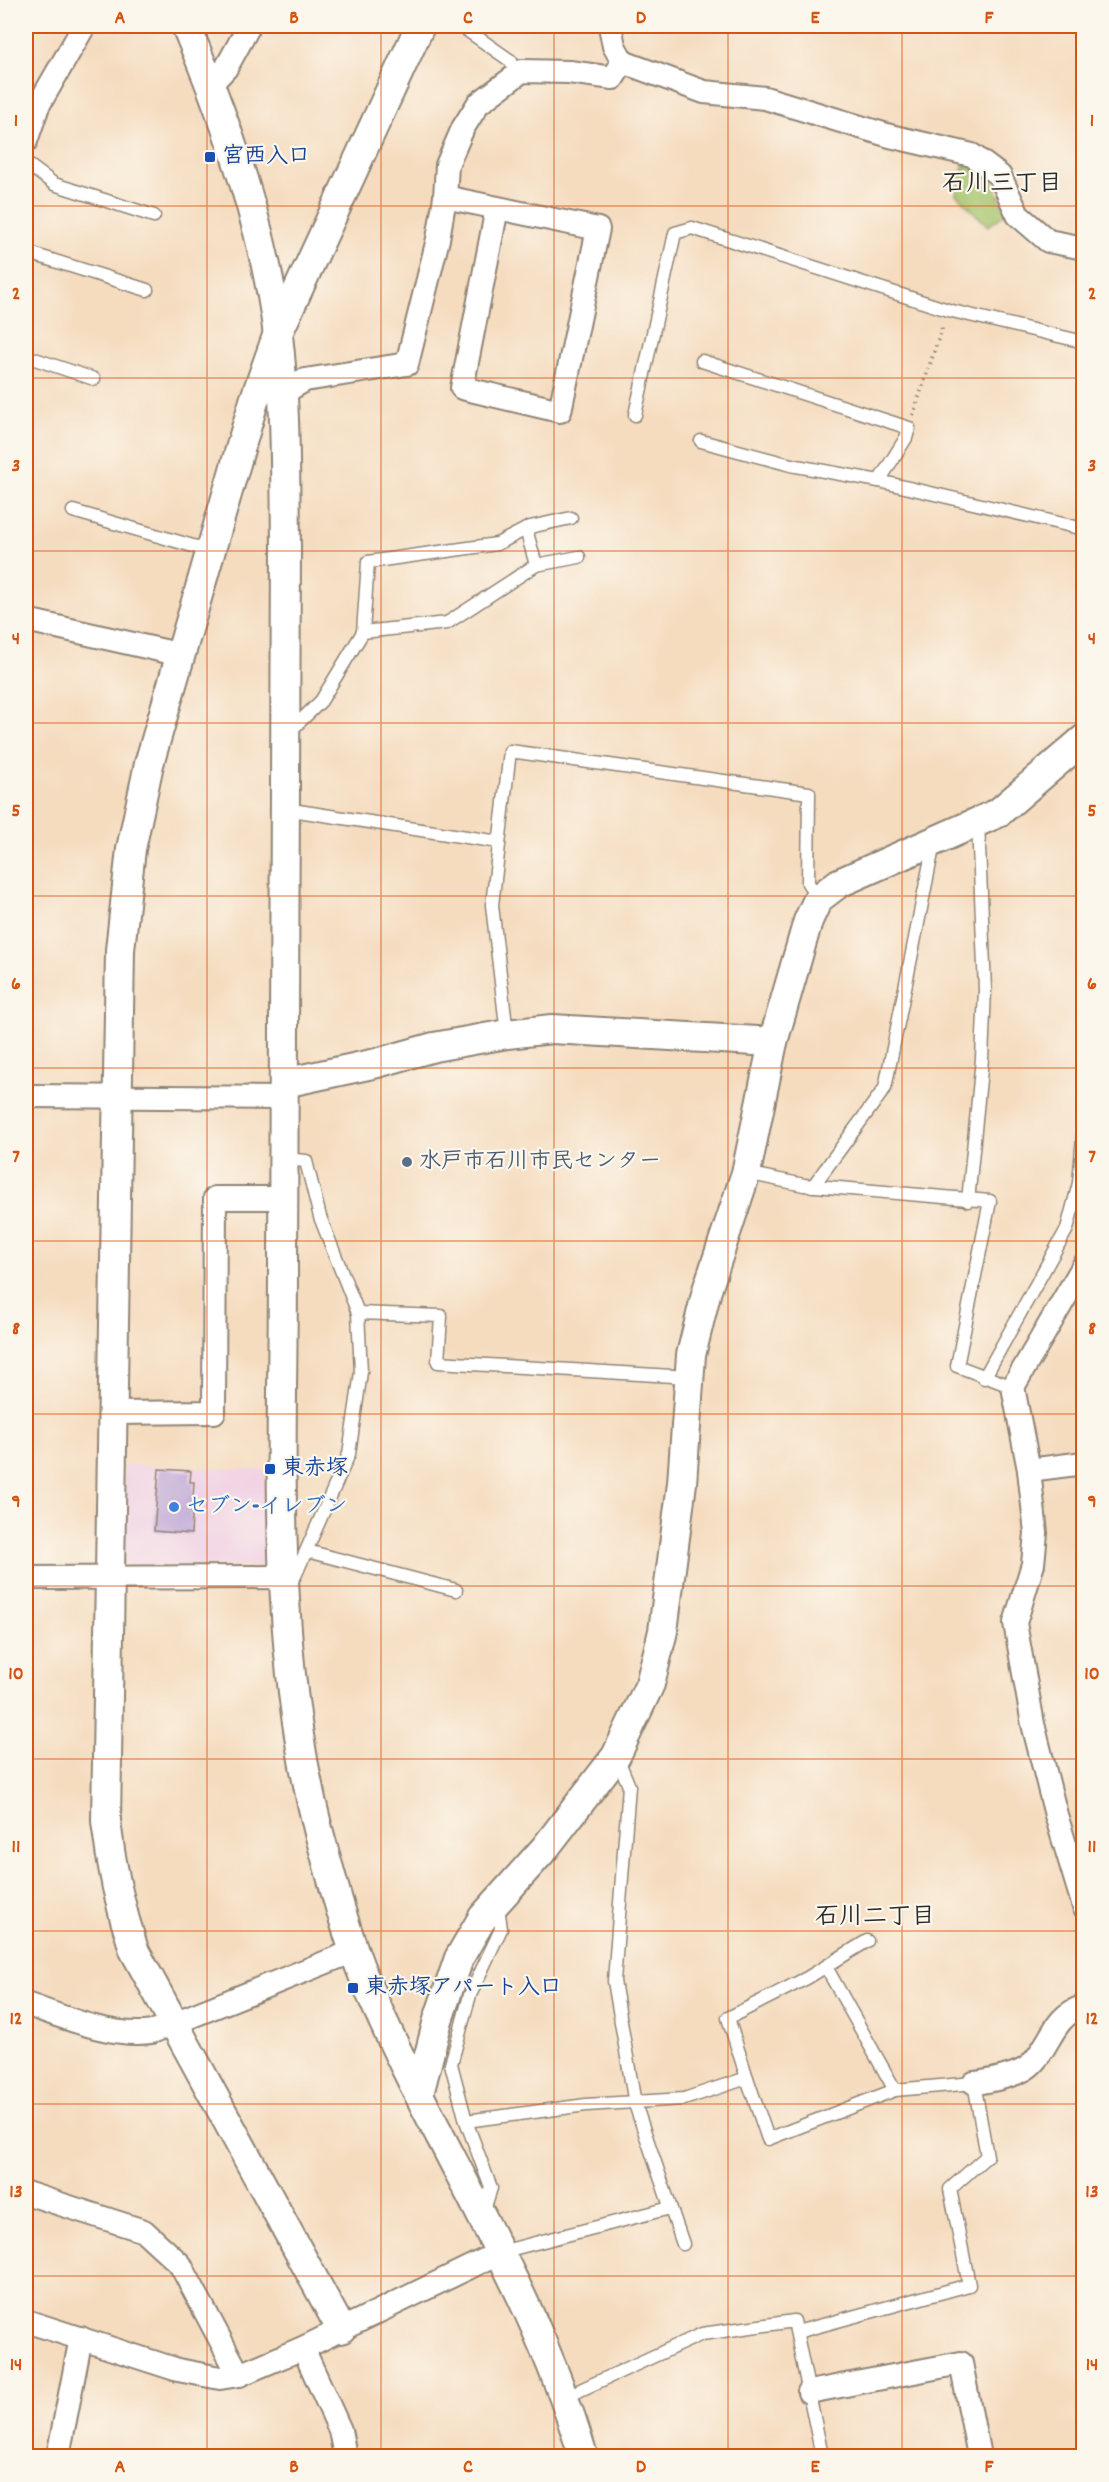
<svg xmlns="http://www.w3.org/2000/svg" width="1109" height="2482" font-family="Dekko,'Klee One',sans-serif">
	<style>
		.built { fill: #f1d0e4 }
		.green { fill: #a6c46c; stroke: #68784c; stroke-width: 1.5 }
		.building { fill: #bda4d6 }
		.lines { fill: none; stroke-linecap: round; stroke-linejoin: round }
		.service-casing { stroke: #908475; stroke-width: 15 }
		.minor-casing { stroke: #908475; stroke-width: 26 }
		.tertiary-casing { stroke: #908475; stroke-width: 32 }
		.path { stroke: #908475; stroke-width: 4; stroke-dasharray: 1.5 4.5; stroke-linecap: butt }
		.service { stroke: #fff; stroke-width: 12 }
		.minor { stroke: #fff; stroke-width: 22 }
		.tertiary { stroke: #fff; stroke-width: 28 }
		.grid { fill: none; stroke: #d5540f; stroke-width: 1.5; stroke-opacity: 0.55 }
		.transit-dot { fill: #1a4fb4; stroke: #fbf7ec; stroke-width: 2 }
		.service-dot { fill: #5c6f8a; stroke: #fbf7ec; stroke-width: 2 }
		.shop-dot { fill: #3f7fe0; stroke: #fbf7ec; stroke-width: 2 }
		.labels { text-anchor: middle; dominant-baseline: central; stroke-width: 4.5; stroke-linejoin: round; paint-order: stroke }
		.transit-label { font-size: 22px; font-weight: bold; fill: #164399; stroke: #fbf7ec; text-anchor: start }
		.service-label { font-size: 22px; font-weight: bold; fill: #4e5e75; stroke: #fbf7ec; text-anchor: start }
		.shop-label { font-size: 22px; font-weight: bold; fill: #366cbe; stroke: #fbf7ec; text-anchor: start }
		.neighbourhood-label { font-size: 24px; font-weight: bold; fill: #2b2b2b; stroke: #fbf7ec }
		.neatline { fill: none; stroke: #d5540f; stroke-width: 2 }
		.grid-label { font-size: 20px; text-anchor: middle; font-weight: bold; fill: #d5540f }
	</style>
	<rect width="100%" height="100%" fill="#fbf7ec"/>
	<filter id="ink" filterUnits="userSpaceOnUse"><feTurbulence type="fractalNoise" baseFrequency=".0167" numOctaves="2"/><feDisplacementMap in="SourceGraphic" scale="12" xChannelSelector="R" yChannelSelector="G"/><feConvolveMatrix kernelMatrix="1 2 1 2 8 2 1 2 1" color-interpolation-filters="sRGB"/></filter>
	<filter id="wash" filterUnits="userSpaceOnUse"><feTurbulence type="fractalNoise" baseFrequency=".008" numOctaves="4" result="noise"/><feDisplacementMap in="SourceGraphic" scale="24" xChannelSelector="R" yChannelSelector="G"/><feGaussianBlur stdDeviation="1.35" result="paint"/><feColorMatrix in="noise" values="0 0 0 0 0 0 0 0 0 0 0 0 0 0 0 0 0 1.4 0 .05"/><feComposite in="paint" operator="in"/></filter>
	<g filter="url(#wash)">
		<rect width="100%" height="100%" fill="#f5dcbf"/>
		<!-- built -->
		<polygon class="built" points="124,1465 267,1470 265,1562 257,1566 130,1566 122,1558"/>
		<!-- green -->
		<polygon class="green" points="964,164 992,180 1006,213 988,226 956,194"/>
		<g id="blocks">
			<!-- building -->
			<polygon class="building" points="159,1469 191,1471 190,1482 194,1482 191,1534 154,1531"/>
		</g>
	</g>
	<g filter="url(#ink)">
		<use href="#blocks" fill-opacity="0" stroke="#908475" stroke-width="1.5"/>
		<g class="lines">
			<defs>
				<g id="service">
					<polyline points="461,26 511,61 516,75"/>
					<polyline points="26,163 54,184 154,216"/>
					<polyline points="26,252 147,290"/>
					<polyline points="26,356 94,379"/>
					<polyline points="702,361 909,428 906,438 879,481"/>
					<polyline points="635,415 675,233 692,228 948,310 1084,342"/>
					<polyline points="701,441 791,465 879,481 1084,529"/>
					<polyline points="73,511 210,551"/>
					<polyline points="526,529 536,565"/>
					<polyline points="363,632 447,623 536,565 579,557"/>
					<polyline points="288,733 321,701 363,632 368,562 497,544 530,527 571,518"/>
					<polyline points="285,809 499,842"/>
					<polyline points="507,1034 492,905 510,751 809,793 808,883 818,899"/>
					<polyline points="284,1159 306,1161 320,1217 358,1313 361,1372 349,1454 295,1576 288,1577"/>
					<polyline points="746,1173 804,1185 990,1201 957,1366 1013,1387"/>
					<polyline points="813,1186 885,1088 934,843"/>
					<polyline points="968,1201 982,1059 985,990 978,823"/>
					<polyline points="358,1313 441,1316 438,1362 689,1377"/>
					<polyline points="984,1378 1067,1229 1079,1183 1084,1126"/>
					<polyline points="307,1551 456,1590"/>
					<polyline points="617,1757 629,1786 614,1981 635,2104 683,2244"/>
					<polyline points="826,1967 895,2090"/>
					<polyline points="747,2078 728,2018 807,1978 867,1941"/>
					<polyline points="466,2121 586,2105 684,2099 747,2078 768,2139 895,2090 974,2083 987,2156 950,2189 969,2285 797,2332"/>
					<polyline points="483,2213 491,2188 466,2121 451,2064 470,1995 501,1929 498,1906"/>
					<polyline points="501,2252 670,2208"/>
					<polyline points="563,2398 702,2334 794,2321 822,2456"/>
				</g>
				<g id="minor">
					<polyline points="610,26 614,46 623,62"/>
					<polyline points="211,84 226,68 249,26"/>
					<polyline points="26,141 38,106 84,26"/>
					<polyline points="445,197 598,229 560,411 462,388 497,208"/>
					<polyline points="283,393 305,380 407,364 438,239 445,197 447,165 463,128 478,104 522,71 569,72 613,78 623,62 704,92 765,98 890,136 972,155 1000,176 1018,215 1048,241 1084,248"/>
					<polyline points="26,620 182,655"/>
					<polyline points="26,1096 284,1098"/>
					<polyline points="1084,1265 1013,1387 1029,1470 1036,1533 1033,1564 1015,1623 1033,1724 1056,1815 1084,1907"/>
					<polyline points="112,1413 214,1412 215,1198 283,1198"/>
					<polyline points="1029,1470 1084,1463"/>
					<polyline points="26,1578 284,1577"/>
					<path d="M26,2004c37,13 87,34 126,28l202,-81"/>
					<path d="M974,2083c13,-1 44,-8 54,-16 22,-17 24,-53 56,-60"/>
					<polyline points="26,2193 144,2231 180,2264 239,2375"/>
					<polyline points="26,2321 178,2370 220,2378 239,2375 303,2348 501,2252"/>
					<polyline points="303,2348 340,2430 345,2456"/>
					<polyline points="809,2392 961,2363 979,2456"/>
					<polyline points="58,2456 81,2338"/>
				</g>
				<g id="tertiary">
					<path d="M186,26c41,96 79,205 92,309 8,70 7,140 8,210 -1,241 -2,481 -3,722 0,187 -12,379 35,562 14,50 27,102 47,151 68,161 169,307 218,476"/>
					<polyline points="284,1083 377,1063 434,1047 507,1034 552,1029 773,1042 808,921 818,899 839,883 998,813 1084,739"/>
					<polyline points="419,2094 438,2020 459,1958 483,1917 545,1848 616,1756 650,1684 663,1631 682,1483 691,1355 707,1290 746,1173 773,1042"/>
					<path d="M341,2329l-207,-379c-14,-43 -23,-84 -28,-129l14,-871 11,-101 18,-85 105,-363 24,-68 142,-307"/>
				</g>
			</defs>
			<!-- service casing -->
			<use href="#service" class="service-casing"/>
			<!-- minor casing -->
			<use href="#minor" class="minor-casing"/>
			<!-- tertiary casing -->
			<use href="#tertiary" class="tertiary-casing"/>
			<!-- path -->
			<polyline class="path" points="913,415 943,325"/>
			<!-- service -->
			<use href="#service" class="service"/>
			<!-- minor -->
			<use href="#minor" class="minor"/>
			<!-- tertiary -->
			<use href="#tertiary" class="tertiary"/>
		</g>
	</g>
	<!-- grid -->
	<path class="grid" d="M207,26v2430M381,26v2430M554,26v2430M728,26v2430M902,26v2430M26,206h1058M26,378h1058M26,551h1058M26,723h1058M26,896h1058M26,1068h1058M26,1241h1058M26,1414h1058M26,1586h1058M26,1759h1058M26,1931h1058M26,2104h1058M26,2276h1058"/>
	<!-- markers -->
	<g class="transit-dot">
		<rect x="204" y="151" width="12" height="12" rx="3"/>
		<rect x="264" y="1463" width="12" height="12" rx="3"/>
		<rect x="347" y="1982" width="12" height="12" rx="3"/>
	</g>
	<circle class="service-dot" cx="407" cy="1162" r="6"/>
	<circle class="shop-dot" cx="174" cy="1507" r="6"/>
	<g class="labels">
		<!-- transit labels -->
		<g class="transit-label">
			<text x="222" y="157">宮西入口</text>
			<text x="282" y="1469">東赤塚</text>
			<text x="365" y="1988">東赤塚アパート入口</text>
		</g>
		<!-- service labels -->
		<g class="service-label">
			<text x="419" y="1162">水戸市石川市民センター</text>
		</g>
		<!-- shop labels -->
		<g class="shop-label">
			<text x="186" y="1507">セブン-イレブン</text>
		</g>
		<!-- neighbourhood labels -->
		<g class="neighbourhood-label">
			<text x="1002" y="185">石川三丁目</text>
			<text x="875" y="1918">石川二丁目</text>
		</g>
	</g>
	<!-- margin -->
	<rect width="1109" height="2482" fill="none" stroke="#fbf7ec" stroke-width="66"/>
	<rect x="33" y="33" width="1043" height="2416" class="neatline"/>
	<g class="grid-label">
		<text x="120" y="23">A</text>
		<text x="294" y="23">B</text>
		<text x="468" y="23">C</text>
		<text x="641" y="23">D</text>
		<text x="815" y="23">E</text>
		<text x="989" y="23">F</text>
		<text x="16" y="126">1</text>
		<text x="1092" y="126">1</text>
		<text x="16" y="299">2</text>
		<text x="1092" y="299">2</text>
		<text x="16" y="471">3</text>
		<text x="1092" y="471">3</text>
		<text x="16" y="644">4</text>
		<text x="1092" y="644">4</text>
		<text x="16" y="816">5</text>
		<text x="1092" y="816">5</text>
		<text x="16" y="989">6</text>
		<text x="1092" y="989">6</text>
		<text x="16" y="1162">7</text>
		<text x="1092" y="1162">7</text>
		<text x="16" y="1334">8</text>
		<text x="1092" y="1334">8</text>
		<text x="16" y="1507">9</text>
		<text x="1092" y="1507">9</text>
		<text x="16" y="1679">10</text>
		<text x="1092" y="1679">10</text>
		<text x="16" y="1852">11</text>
		<text x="1092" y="1852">11</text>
		<text x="16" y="2024">12</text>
		<text x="1092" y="2024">12</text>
		<text x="16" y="2197">13</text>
		<text x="1092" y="2197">13</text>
		<text x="16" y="2370">14</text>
		<text x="1092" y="2370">14</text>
		<text x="120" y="2472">A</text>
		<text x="294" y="2472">B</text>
		<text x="468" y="2472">C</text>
		<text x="641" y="2472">D</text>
		<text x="815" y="2472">E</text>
		<text x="989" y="2472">F</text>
	</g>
</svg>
